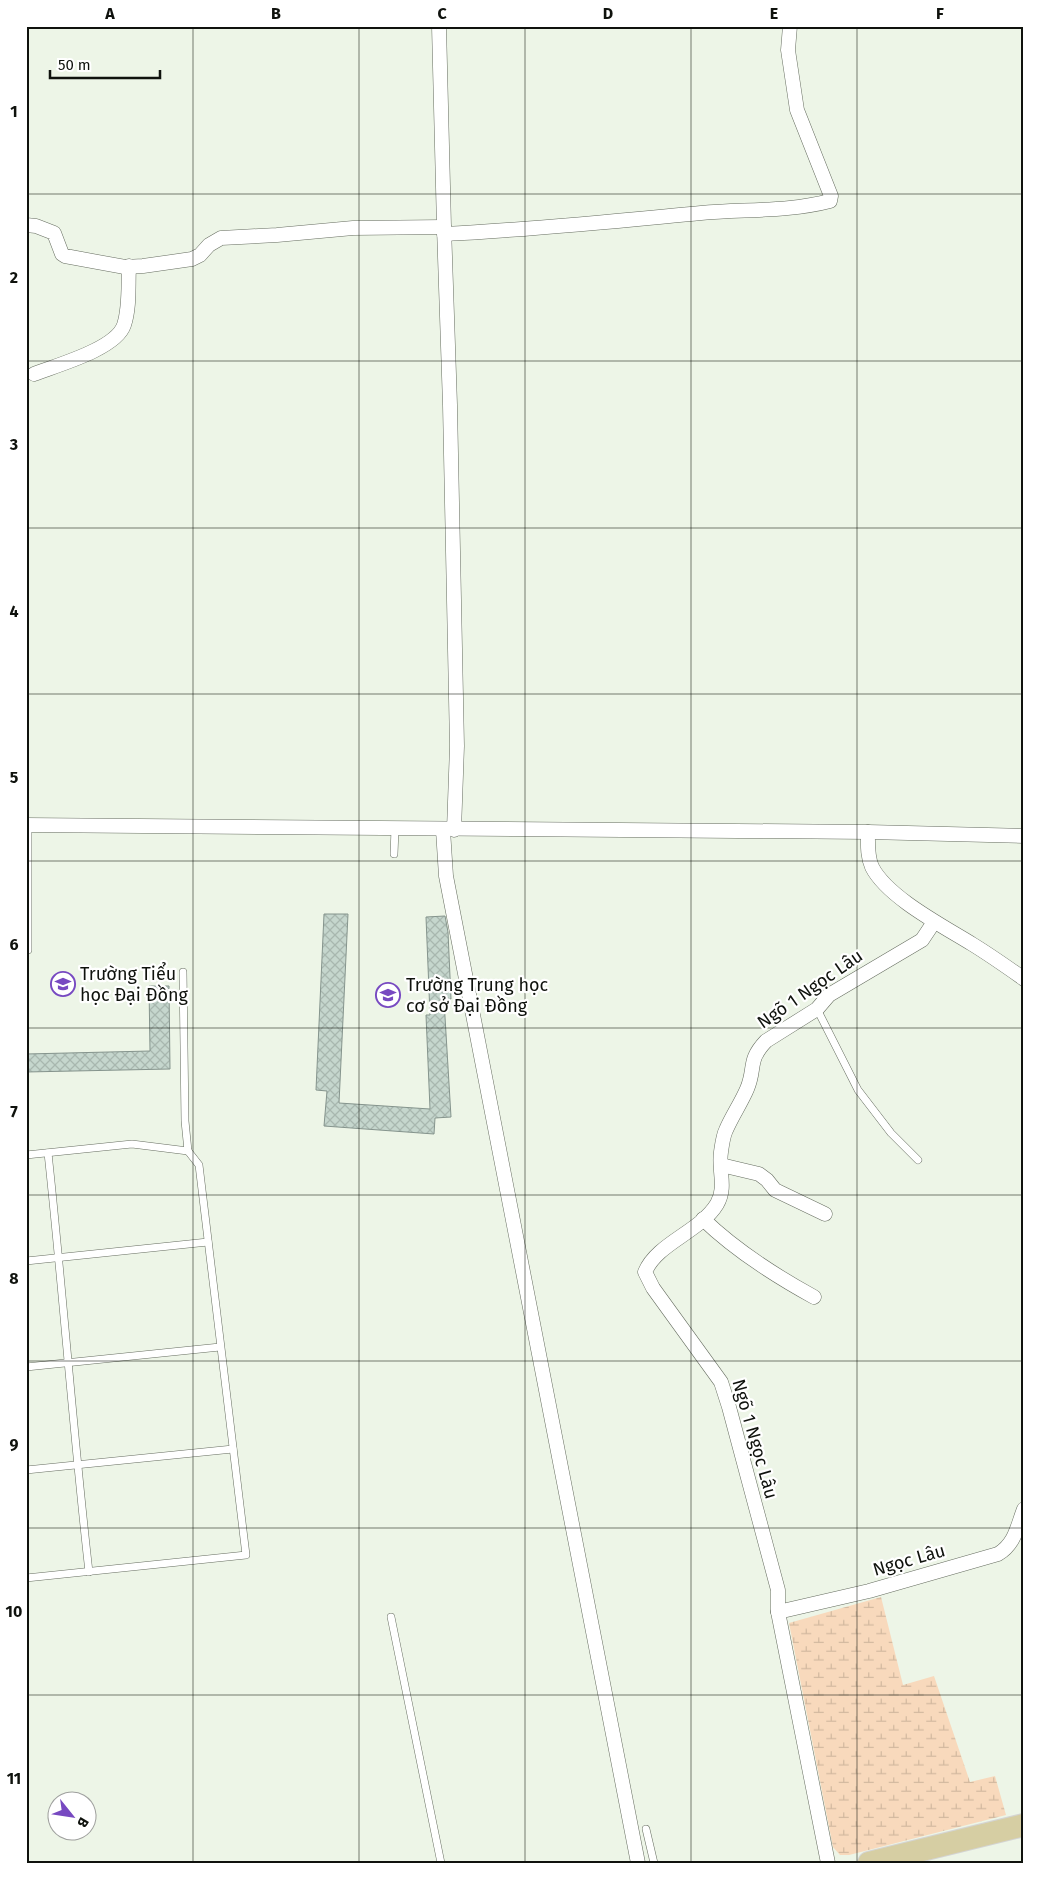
<svg xmlns="http://www.w3.org/2000/svg" width="1050" height="1889" font-family="'Fira Sans',sans-serif">
	<style>
		.wetland { fill: url(#wetland-marsh) }
		.building { fill: url(#building-cross-hatch); stroke: #85948d }
		.lines { fill: none; stroke-linecap: round; stroke-linejoin: round }
		.lane-casing { stroke: #666d60; stroke-width: 8 }
		.street-casing { stroke: #666d60; stroke-width: 15 }
		.primary-casing { stroke: #d4d4d3; stroke-width: 24 }
		.lane { stroke: #fff; stroke-width: 7 }
		.street { stroke: #fff; stroke-width: 14 }
		.primary { stroke: #d6cea3; stroke-width: 22 }
		.grid { fill: none; stroke: #0f120d; stroke-width: 1; stroke-opacity: 0.55 }
		.labels { text-anchor: middle; dominant-baseline: central; stroke-width: 4.5; stroke-linejoin: round; paint-order: stroke }
		.poi-label { font-size: 18px; fill: #0f120d; stroke: #fff; text-anchor: start }
		.street-label { font-size: 18px; fill: #0f120d; stroke: #fff }
		.neatline { fill: none; stroke: #0f120d; stroke-width: 2 }
		.grid-label { font-size: 16px; text-anchor: middle; font-weight: bold; fill: #0f120d }
	</style>
	<defs>
		<pattern id="wetland-marsh" width="20" height="14" patternUnits="userSpaceOnUse" patternTransform="scale(1.25)"><rect width="20" height="14" fill="#f8d9bc"/><path d="M1 5h8M5 5V1M11 12h8M15 12V8" fill="none" stroke="#d3b9a0"/></pattern>
		<pattern id="building-cross-hatch" width="8" height="8" patternUnits="userSpaceOnUse" patternTransform="scale(1.25)"><rect width="8" height="8" fill="#c5d6cd"/><path d="M0 0l8 8M0 8l8-8" fill="none" stroke="#a8b7af"/></pattern>
	</defs>
	<rect width="100%" height="100%" fill="#edf5e7"/>
	<!-- wetland -->
	<polygon class="wetland" points="881,1597 903,1685 934,1676 970,1782 995,1776 1006,1815 849,1855 840,1855 833,1847 789,1623"/>
	<!-- building -->
	<g class="building">
		<polygon points="324,914 348,914 339,1103 430,1109 426,1015 430,1015 426,917 445,916 448,932 451,999 444,1000 451,1117 435,1118 434,1134 324,1126 327,1091 316,1090"/>
		<polygon points="149,986 169,986 170,1069 26,1072 26,1054 150,1051"/>
	</g>
	<g class="lines">
		<defs>
			<g id="lane">
				<polyline points="28,825 28,950"/>
				<polyline points="394,854 395,829"/>
				<polyline points="817,1009 858,1090 891,1133 918,1160"/>
				<path d="M48,1153c15,139 25,279 41,419"/>
				<polyline points="26,1155 132,1144 188,1151"/>
				<polyline points="26,1261 208,1242"/>
				<polyline points="26,1367 220,1347"/>
				<polyline points="26,1470 233,1449"/>
				<polyline points="26,1578 246,1555 199,1165 188,1151 185,1121 183,972"/>
				<polyline points="391,1617 441,1863"/>
				<polyline points="646,1829 654,1863"/>
			</g>
			<g id="street">
				<polyline points="439,26 444,227"/>
				<polyline points="26,225 36,226 54,233 62,254 65,256 125,267 143,266 192,259 200,255 209,245 221,238 277,235 353,228 444,227 450,405 457,746 454,830"/>
				<path d="M444,234c86,-4 172,-13 257,-21 43,-4 87,-1 129,-12l1,-5 -34,-86 -9,-60 2,-24"/>
				<path d="M34,374c23,-9 82,-25 90,-49 6,-18 4,-40 5,-59"/>
				<polyline points="26,825 868,832 1024,836"/>
				<polyline points="443,830 446,876 638,1863"/>
				<path d="M868,832c0,12 -1,24 4,35 15,30 71,59 100,77 18,11 35,23 52,35"/>
				<polyline points="721,1165 759,1174 767,1180 775,1190 825,1214"/>
				<path d="M703,1219c33,32 71,56 111,78"/>
				<path d="M778,1612l91,-21 129,-37c17,-10 19,-27 26,-45"/>
				<path d="M828,1863l-50,-251v-22l-49,-183 -8,-25 -68,-94 -8,-16c12,-29 55,-40 72,-68 10,-17 1,-34 4,-52 1,-7 2,-16 5,-22 6,-14 15,-27 21,-41 9,-21 0,-28 19,-48l51,-32 12,-14 93,-55 12,-18"/>
			</g>
			<polyline id="primary" points="869,1863 1024,1825"/>
		</defs>
		<!-- lane casing -->
		<use href="#lane" class="lane-casing"/>
		<!-- street casing -->
		<use href="#street" class="street-casing"/>
		<!-- primary casing -->
		<use href="#primary" class="primary-casing"/>
		<!-- lane -->
		<use href="#lane" class="lane"/>
		<!-- street -->
		<use href="#street" class="street"/>
		<!-- primary -->
		<use href="#primary" class="primary"/>
	</g>
	<!-- grid -->
	<path class="grid" d="M193,26v1837M359,26v1837M525,26v1837M691,26v1837M857,26v1837M26,194h998M26,361h998M26,528h998M26,694h998M26,861h998M26,1028h998M26,1195h998M26,1361h998M26,1528h998M26,1695h998"/>
	<!-- icons -->
	<defs>
		<symbol id="school-ring" viewBox="-11 -11 22 22"><circle r="9.5" fill="#fff" stroke="#7749c1" stroke-width="1.5"/><path d="M0-5L7-2L0 1L-7-2ZM-4 1L0 2.5L4 1V4Q0 6-4 4Z" fill="#7749c1"/></symbol>
	</defs>
	<g fill-rule="evenodd">
		<use href="#school-ring" x="49" y="970" width="28" height="28"/>
		<use href="#school-ring" x="374" y="981" width="28" height="28"/>
	</g>
	<g class="labels">
		<!-- poi labels -->
		<g class="poi-label">
			<text x="80" y="974">Trường Tiểu<tspan x="80" dy="21">học Đại Đồng</tspan></text>
			<text x="406" y="985">Trường Trung học<tspan x="406" dy="21">cơ sở Đại Đồng</tspan></text>
		</g>
		<!-- street labels -->
		<g class="street-label">
			<text transform="translate(810 989) rotate(-35)">Ngõ 1 Ngọc Lâu</text>
			<text transform="translate(755 1439) rotate(74)">Ngõ 1 Ngọc Lâu</text>
			<text transform="translate(909 1560) rotate(-16)">Ngọc Lâu</text>
		</g>
	</g>
	<!-- border -->
	<rect width="1050" height="1889" fill="none" stroke="#ffffff" stroke-width="55"/>
	<!-- north arrow -->
	<g transform="translate(72 1816) rotate(120)"><circle r="24" fill="#ffffff" stroke="#9fa09e"/>
	<path d="M0-4L9 19L0 12L-9 19Z" fill="#7749c1"/>
	<text y="-8" font-size="14" font-weight="bold" text-anchor="middle" fill="#0f120d">B</text>
	</g>
	<!-- scale -->
	<path d="M50 70v8h110v-8" fill="none" stroke="#0f120d" stroke-width="2.5"/>
	<text x="58" y="70" font-size="15" fill="#0f120d" stroke="#ffffff" stroke-width="4" paint-order="stroke">50 m</text>
	<rect x="28" y="28" width="994" height="1834" class="neatline"/>
	<g class="grid-label">
		<text x="110" y="19">A</text>
		<text x="276" y="19">B</text>
		<text x="442" y="19">C</text>
		<text x="608" y="19">D</text>
		<text x="774" y="19">E</text>
		<text x="940" y="19">F</text>
		<text x="14" y="117">1</text>
		<text x="14" y="283">2</text>
		<text x="14" y="450">3</text>
		<text x="14" y="617">4</text>
		<text x="14" y="783">5</text>
		<text x="14" y="950">6</text>
		<text x="14" y="1117">7</text>
		<text x="14" y="1284">8</text>
		<text x="14" y="1450">9</text>
		<text x="14" y="1617">10</text>
		<text x="14" y="1784">11</text>
	</g>
</svg>
